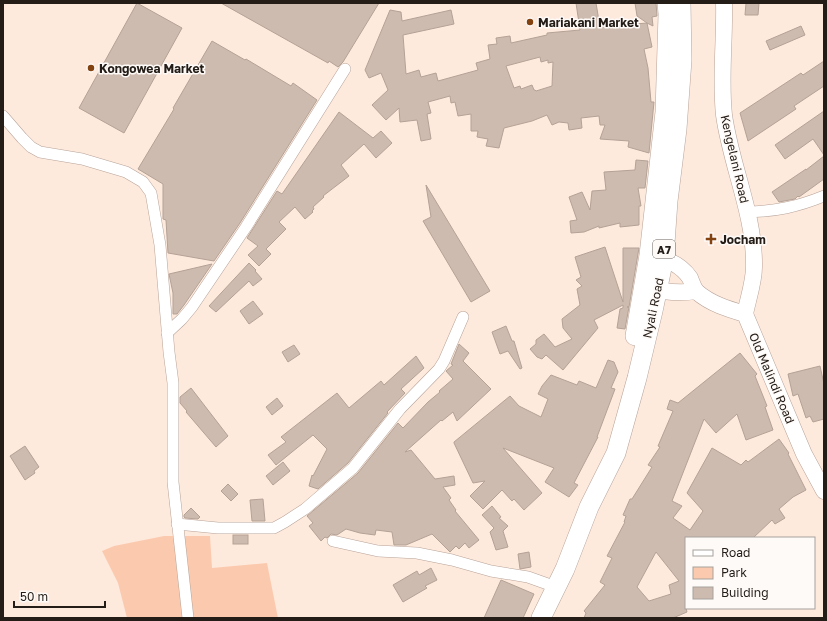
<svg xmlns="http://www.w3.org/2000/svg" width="827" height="621" font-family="'Golos Text',sans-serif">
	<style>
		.green { fill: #fbcaae }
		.building { fill: #cebbaf; stroke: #b5a296; fill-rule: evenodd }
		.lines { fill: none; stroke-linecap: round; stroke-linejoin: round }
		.minor-casing { stroke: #b7a398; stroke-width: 12 }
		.secondary-casing { stroke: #b7a398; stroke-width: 17 }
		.trunk-casing { stroke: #b7a398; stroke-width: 20 }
		.minor { stroke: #fff; stroke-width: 11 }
		.secondary { stroke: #fff; stroke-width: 16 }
		.trunk { stroke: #fff; stroke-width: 19 }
		.poi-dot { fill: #844210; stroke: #fefaf7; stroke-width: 1.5 }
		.labels { text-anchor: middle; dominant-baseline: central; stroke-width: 3; stroke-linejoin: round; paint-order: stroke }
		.shield { fill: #fefaf7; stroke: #655f5a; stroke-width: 1 }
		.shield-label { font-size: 11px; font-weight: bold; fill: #231c17 }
		.poi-label { font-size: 12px; font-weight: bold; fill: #231c17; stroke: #fefaf7; text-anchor: start }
		.street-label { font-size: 12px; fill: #231c17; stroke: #fefaf7 }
	</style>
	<rect width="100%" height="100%" fill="#fee9dd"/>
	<!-- green -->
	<polygon class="green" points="164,536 210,536 212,568 267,563 278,618 127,618 118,583 102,551 114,546"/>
	<!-- building -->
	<g class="building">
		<polygon points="137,3 182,28 124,133 79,108"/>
		<polygon points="221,3 379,3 343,62 338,67 329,61 328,63"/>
		<path d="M576,3h20l4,24 47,-4 -10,-7 -2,-13h21l1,13 -5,1 1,9 -6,-3 5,24 -8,2 4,19 3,34h3l-5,51 -21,-6 1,-6 -29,-2 5,-14h-5l-1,-9 -18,2 1,10 -13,2 -1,-7 -9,-1 -7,3 -5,-10 -15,6 -28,7 -5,20 -13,-2 2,-7 -11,-2 1,-6h-7v-17l-13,2 -3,-14 -4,1 -1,-7 -22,6 3,11 -4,1 4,25 -10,2 -4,-21 -17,2 -1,-14 -13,12 -14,-15 16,-15 -7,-17 -12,5 -4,-8 25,-60 11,2 1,9 49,-11 3,14 -51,11 3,39 13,-4 2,7 15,-4 2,8 40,-11 -2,-7 14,-4 -2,-14 9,-1 -1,-6 14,-2 1,7 36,-8v-2l33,-3zM540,57l1,5 7,-2v3l5,-1 -1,24 -16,5 -1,-1h-1l-2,-5 -11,4 -1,-3 -6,2 -8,-22z"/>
		<polygon points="746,3 759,3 758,15 745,15"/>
		<polygon points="801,26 805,35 770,50 766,41"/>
		<polygon points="212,41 245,60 246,59 291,86 293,83 317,100 240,223 214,261 168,253 166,220 163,219 163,184 138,169 174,109 173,108"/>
		<polygon points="824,61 824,86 794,106 796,109 748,141 740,113 801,73 803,75"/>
		<polygon points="824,111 824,155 813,139 785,159 775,145"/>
		<polygon points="339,112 373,138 381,131 392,143 376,158 364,144 341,165 349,176 323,196 324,197 313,207 314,209 312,211 313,212 305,219 295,207 279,222 286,229 266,249 271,254 259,266 248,255 258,246 247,238 277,191 282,194"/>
		<polygon points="824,156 824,179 799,197 798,196 795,199 779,202 772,192 806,169 806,170"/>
		<polygon points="636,160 648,161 645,188 638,188 641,206 639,206 639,225 620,227 620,223 599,228 599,226 584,232 571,233 570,221 577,220 569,197 582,192 590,210 592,191 606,190 604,172 635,170"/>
		<polygon points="426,185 490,291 471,302 423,221 431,217"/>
		<polygon points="605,247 623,302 623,248 639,248 629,307 627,307 629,307 625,329 617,328 620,309 623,308 623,305 594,320 598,328 563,370 546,355 542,359 537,357 530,349 536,344 536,340 544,334 555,347 572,339 563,328 562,319 580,305 577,289 582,286 576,280 581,277 575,257"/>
		<polygon points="249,263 256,270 255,271 262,279 253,286 249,281 216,312 209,306"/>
		<polygon points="212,264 184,305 177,314 173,314 173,293 169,274"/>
		<polygon points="253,301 263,314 249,324 240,311"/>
		<polygon points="506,326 512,341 514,341 522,368 520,369 508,351 500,354 492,332"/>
		<polygon points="459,344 469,353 463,361 491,389 457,421 453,412 442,421 441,420 405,452 411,450 435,479 454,476 455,485 443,487 451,498 449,500 456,510 455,511 479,540 469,548 465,543 459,549 456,546 450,552 432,534 406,545 394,545 392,532 376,530 375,535 360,533 346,529 337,535 331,534 327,538 325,537 321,541 309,526 313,523 307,516 358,473 398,423 403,428 428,402 440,392 439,391 453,379 446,371 453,365 451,364"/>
		<polygon points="294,345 300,354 288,362 282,352"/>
		<path d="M740,353l17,21 -2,2 12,30 -2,1 8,23 -27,10 -9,-26 -21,19 -12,-14 -32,82 10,5 -9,12 17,12 13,-19 -16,-18 25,-45 29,17 5,-5 2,2 31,-23 10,14 -1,1 18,36 -13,7 -14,12 6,9 -10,6 -3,-4 -19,18h-67v70l1,4 -14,6h-89l2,-5 -2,-2 21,-26 -5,-3 12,-24 -5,-2 18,-34h-1l2,-6 -3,-1 7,-16h2l20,-32 -4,-2 12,-18 -2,-1 15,-35 -6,-2 3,-9 8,3zM656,552l23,29 -10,4 2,9 -22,7 -12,-14z"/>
		<polygon points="416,356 424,368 401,389 405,393 387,412 388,413 348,463 318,489 309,486 312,475 313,476 327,449 313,435 276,465 268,455 286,442 281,437 337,393 349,408 381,381 384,385"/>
		<polygon points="608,360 614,362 618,372 611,388 615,389 597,437 598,437 574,483 578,485 569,497 545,482 554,468 503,448 542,493 524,510 514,499 512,501 502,490 483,509 470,496 485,481 473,483 454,443 454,442 510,396 519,406 541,417 548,399 538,394 542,386 551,375 577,385 579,381 596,388"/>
		<polygon points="820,366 824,384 824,419 813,422 810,416 806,418 798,394 793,396 788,374"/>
		<polygon points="191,388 228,436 216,447 186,412 187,411 180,403 180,397"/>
		<polygon points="277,398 283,406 272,415 266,407"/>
		<polygon points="25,446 39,467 34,471 35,473 25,480 10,456"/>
		<polygon points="283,462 290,471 273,485 266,476"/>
		<polygon points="228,484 238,494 231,501 221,491"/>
		<polygon points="263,499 265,521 252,521 250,500"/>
		<polygon points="492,506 501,517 499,518 508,526 503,531 508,547 496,550 490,532 494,528 482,515"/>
		<polygon points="191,508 200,517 198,519 185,518 184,517 184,515"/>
		<rect x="233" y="535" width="15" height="9"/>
		<polygon points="529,552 531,567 520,569 518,554"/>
		<polygon points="431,568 437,580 425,586 427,588 403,602 393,585 417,571 419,575"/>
		<polygon points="501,580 534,594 523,618 484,618"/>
	</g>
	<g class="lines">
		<defs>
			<g id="minor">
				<polyline points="3,116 22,138 31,147 40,152 82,159 126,172 143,182 151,193 160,245 169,352 173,383 173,482 188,618"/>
				<path d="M747,212c30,-1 50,-5 77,-16"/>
				<polyline points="167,333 182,319 192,307 246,227 345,69"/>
				<polyline points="177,524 218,528 274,528 285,522 305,509 353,468 400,409 439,369 444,361 463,317"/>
				<polyline points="333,541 378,551 417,553 452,560 491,571 528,577 556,587"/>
			</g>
			<g id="secondary">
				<path d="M724,3c1,37 -4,75 0,112 7,51 31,100 30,152 0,15 -6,32 -9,47"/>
				<path d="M653,256c14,3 29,10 37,22 2,5 4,11 7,14 14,12 31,17 48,22l59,140 20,37"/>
				<path d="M646,287c17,5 33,7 50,4"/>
			</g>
			<g id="trunk">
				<polyline points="635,336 649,255 665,112 668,14 667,3"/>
				<polyline points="541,618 565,569 589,507 616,453 637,378 653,311 664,258 668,201 677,129 682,60 681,3"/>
			</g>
		</defs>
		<!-- minor casing -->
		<use href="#minor" class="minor-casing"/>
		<!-- secondary casing -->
		<use href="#secondary" class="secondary-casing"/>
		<!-- trunk casing -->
		<use href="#trunk" class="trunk-casing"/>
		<!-- minor -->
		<use href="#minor" class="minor"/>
		<!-- secondary -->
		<use href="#secondary" class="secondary"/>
		<!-- trunk -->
		<use href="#trunk" class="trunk"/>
	</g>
	<!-- markers -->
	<g class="poi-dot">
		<circle cx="530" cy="22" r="4"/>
		<circle cx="91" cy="68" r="4"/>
		<path d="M709 233h4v4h4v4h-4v4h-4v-4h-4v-4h4z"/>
	</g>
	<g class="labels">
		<!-- shield labels -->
		<rect class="shield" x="653" y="240" width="22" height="18" rx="3"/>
		<g class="shield-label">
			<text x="664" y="249">A7</text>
		</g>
		<!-- poi labels -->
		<g class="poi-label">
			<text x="538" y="22">Mariakani Market</text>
			<text x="99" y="68">Kongowea Market</text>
			<text x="720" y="239">Jocham</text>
		</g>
		<!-- street labels -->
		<g class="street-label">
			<text transform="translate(735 159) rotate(77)">Kengelani Road</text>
			<text transform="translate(653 308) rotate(-78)">Nyali Road</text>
			<text transform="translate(772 378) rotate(67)">Old Malindi Road</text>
		</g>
	</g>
	<!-- border -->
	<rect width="827" height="621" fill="none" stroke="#231c17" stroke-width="8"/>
	<!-- legend -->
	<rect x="685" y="537" width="130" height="72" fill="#fefaf7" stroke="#a6a19d"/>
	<rect x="693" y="550" width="20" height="6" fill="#ffffff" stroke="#a6a19d"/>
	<text x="721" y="557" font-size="12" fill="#231c17">Road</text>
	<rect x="693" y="567" width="20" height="12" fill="#fbcaae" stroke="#a6a19d"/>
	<text x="721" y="577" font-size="12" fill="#231c17">Park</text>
	<rect x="693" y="587" width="20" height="12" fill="#cebbaf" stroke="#a6a19d"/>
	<text x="721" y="597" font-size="12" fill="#231c17">Building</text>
	<!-- scale -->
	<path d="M14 601v6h91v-6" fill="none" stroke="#231c17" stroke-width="2"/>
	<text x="20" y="601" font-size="12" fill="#231c17" stroke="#fefaf7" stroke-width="3" paint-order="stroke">50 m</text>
</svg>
